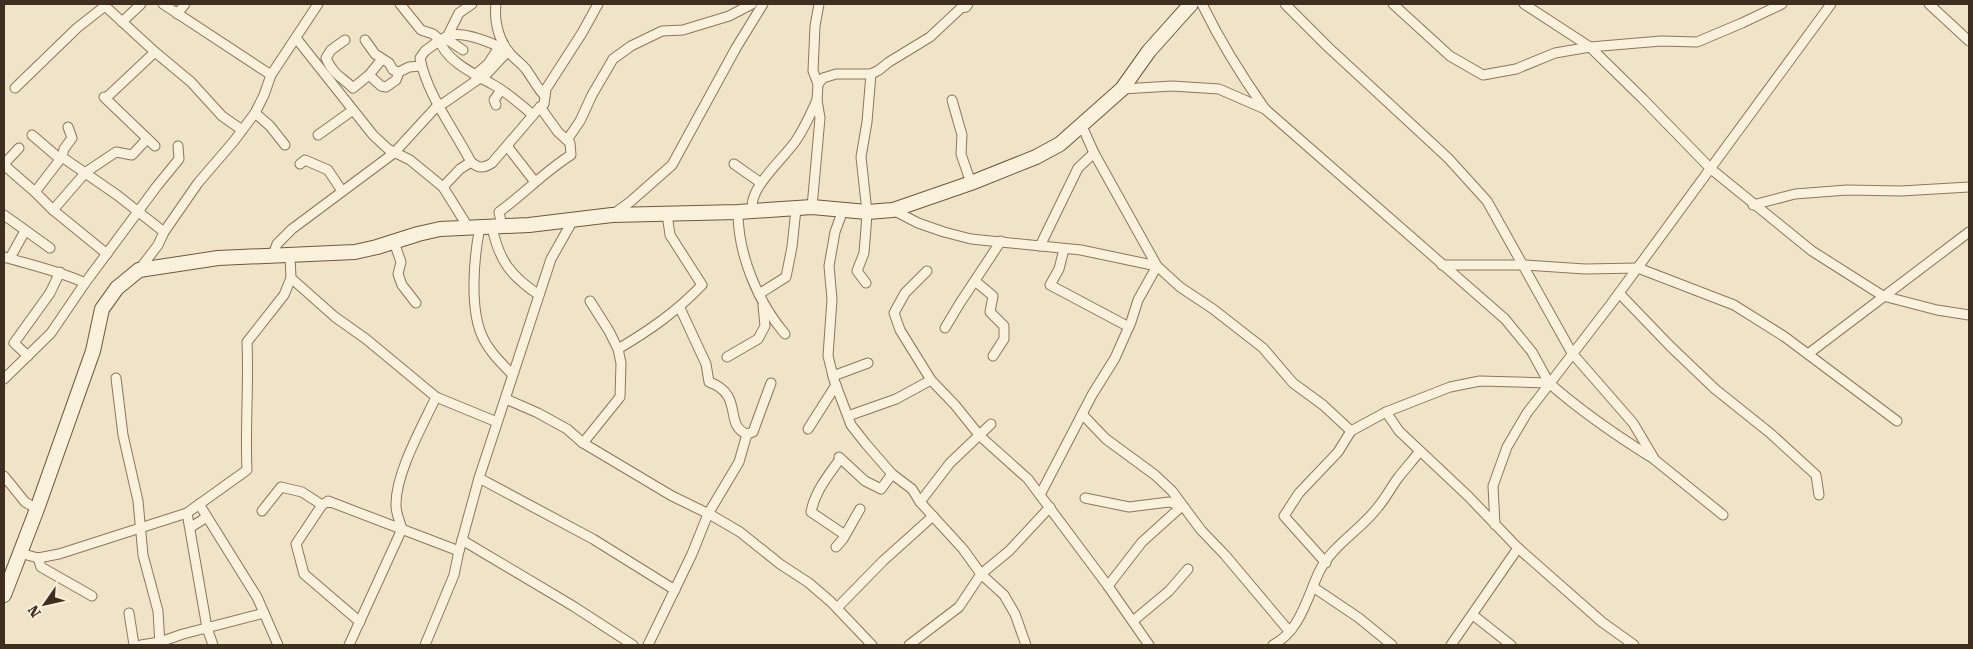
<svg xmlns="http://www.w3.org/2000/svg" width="1973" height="649" font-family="'Roboto Serif',serif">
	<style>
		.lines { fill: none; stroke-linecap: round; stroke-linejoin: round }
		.street-casing { stroke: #8d765c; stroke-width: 11 }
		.secondary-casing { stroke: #6f573f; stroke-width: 16 }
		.street { stroke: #faf1dc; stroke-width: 9 }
		.secondary { stroke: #faf1dc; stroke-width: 14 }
	</style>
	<rect width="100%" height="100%" fill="#f0e4c8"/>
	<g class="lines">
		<defs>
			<g id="street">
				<polyline points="163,4 271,75"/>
				<path d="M400,4l21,26 12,4 7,6c3,-1 7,-4 10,-5 18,-3 42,8 58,16l-26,28"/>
				<path d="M496,4c-2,16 2,34 12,47 5,7 12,11 17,17 7,9 12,20 20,28"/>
				<path d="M1202,4c18,37 39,71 63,105"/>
				<polyline points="1285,4 1328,47 1448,158 1487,201 1572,353 1633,423 1655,460 1723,515"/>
				<polyline points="1393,4 1450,56 1483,75 1516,69 1555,53 1590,47 1661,41 1697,42 1742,23 1782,4"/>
				<polyline points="1524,4 1590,47 1643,99 1711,169 1812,251 1883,296 1937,310 1969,315"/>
				<polyline points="1929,4 1969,41"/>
				<polyline points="177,14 185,4"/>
				<polyline points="122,22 141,4"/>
				<polyline points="448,35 459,13 472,4"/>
				<polyline points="296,38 373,135 388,149 410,160 443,187 468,227"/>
				<polyline points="445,38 463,50"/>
				<path d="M345,40l-14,10 -5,8c8,18 15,18 27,30l16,-13 13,-16"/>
				<polyline points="365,40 375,54 389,63 393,70 399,72 409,67 421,66"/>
				<polyline points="369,75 381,86 386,87 396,80 399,72"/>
				<polyline points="475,75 488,64 499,47"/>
				<polyline points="818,84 823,78 836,74 871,74 879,70 889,62 930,37 961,8 966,7 968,4"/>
				<polyline points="15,88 77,28 105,6 155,52 191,82 222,116 242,130"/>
				<polyline points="1122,89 1172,86 1219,89 1265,109 1505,319 1532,352 1549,383"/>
				<polyline points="104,97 155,146"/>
				<polyline points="106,98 155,52"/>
				<polyline points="952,100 962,135 961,154 971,183"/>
				<polyline points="496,105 494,100 501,90"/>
				<polyline points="255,113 270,126 285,145"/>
				<polyline points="1082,126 1094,153 1157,266 1180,287 1213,309 1263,348 1293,383 1323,405 1351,431"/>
				<polyline points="32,135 60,159"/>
				<polyline points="318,135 353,110"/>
				<polyline points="567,140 580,121 592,95 613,59 631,46 662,31 683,30 729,16 752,4"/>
				<polyline points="507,146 535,182"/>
				<polyline points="62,157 117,195 164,232"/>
				<path d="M471,162c8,7 13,6 21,1l48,-56 4,-3 2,-15 36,-56 16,-29"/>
				<polyline points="4,164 19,148"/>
				<polyline points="300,164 305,160 328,170 342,191"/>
				<polyline points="734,164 761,183"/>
				<polyline points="4,165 35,192 53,210 107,254"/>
				<path d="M443,187l17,-18 11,-7c-17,-33 -44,-67 -51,-104l5,-7 15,-11c4,20 36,35 52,44 15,8 28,20 41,31"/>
				<polyline points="35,192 62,157 64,149 72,138 68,127"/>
				<polyline points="1753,205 1795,194 1847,190 1901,191 1969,187"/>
				<polyline points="812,207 820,118 817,100 818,84 813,71 815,26 819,4"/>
				<polyline points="53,210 86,172 116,152 132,155 147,139"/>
				<polyline points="843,210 835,232 829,266 832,299 828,356 834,380 851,425 866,444 892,474 912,489 920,502 963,549 981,574 1004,595 1015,614 1026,645"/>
				<polyline points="893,210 918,223 944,232 971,239 1081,250 1157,266 1138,300 1131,322 1115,358 1092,395 1040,495"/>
				<path d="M753,211c-7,-22 33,-54 44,-72 8,-12 14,-26 20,-39"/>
				<path d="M738,212c0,43 20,90 47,122"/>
				<polyline points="4,215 50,248"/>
				<polyline points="612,215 630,202 672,165 736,48 763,4"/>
				<path d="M480,227c-6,29 -11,83 3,111 7,14 18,25 29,36"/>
				<path d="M492,227c7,34 19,49 47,68"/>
				<path d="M502,227l-3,-15c25,-18 46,-41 72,-57l-1,-12 -12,-11 -18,-25"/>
				<polyline points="394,242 401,262 398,274 402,285 416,303"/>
				<polyline points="1040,246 1078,168 1094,153"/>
				<polyline points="1064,249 1059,269 1050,285 1129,327"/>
				<polyline points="273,255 277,244 292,229 394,153 438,105 444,103 480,78"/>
				<path d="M4,257c27,8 55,14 81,26"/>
				<polyline points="10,258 25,231"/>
				<polyline points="1442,265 1525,265 1585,269 1638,268 1734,305 1785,337 1897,421"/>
				<polyline points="139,270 158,245 164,232 198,183 234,141 255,113 264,95 271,75 318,4"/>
				<polyline points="927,271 905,293 894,313 900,330 931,380 955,405 980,436 1028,479 1108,586 1149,645"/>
				<polyline points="291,278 335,317 366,339 436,397 497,422"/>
				<polyline points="975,281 993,296 990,312 1004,326 1004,339 993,356"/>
				<polyline points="866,283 857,271 864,253 866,228 867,212 861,157 867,122 871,74"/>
				<polyline points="1619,293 1670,346 1715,389 1770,433 1816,475 1819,495"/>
				<polyline points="759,294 786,277 792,247 796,209"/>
				<path d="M680,308l26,56 3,18c36,13 14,43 38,52"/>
				<polyline points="945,328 960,303 1001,241"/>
				<path d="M618,349c32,-19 58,-37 84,-64l-32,-50 -3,-21"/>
				<polyline points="1808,354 1969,232"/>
				<polyline points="28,356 14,343 50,293 60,272"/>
				<polyline points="727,357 758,339 765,326 763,305"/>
				<polyline points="833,376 868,363"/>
				<polyline points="116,378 123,435 138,501 143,555 158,611 160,645"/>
				<polyline points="4,379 51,333 85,283 157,186 179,159 178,146"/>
				<polyline points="506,399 538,413 567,429 583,443 672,496 711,515 740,532 780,564 809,583 831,602 872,645"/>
				<polyline points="1386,412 1399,431 1468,496 1518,548 1602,622 1634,645"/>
				<polyline points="1082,414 1106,439 1155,475 1172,491 1201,530 1225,555 1289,631"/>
				<polyline points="848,416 896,399 931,380"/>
				<polyline points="808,429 836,385"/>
				<polyline points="583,443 620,397 621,363 618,349 609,331 590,301"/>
				<polyline points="839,457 865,481 881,489 892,474"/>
				<path d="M840,459c-12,17 -25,32 -29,53l34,23"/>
				<polyline points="4,476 25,502 37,509"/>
				<polyline points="479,478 593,539 675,590"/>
				<polyline points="1085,498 1129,507 1169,502 1182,506"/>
				<polyline points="920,502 950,463 991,424"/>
				<polyline points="199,504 257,597 278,645"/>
				<polyline points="262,511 281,487 302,492 322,505"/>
				<polyline points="187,513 207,628 213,645"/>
				<polyline points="1495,525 1493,486 1507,447 1527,413 1611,304 1831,4"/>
				<polyline points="191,527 207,517"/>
				<polyline points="462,540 573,606 633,645"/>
				<polyline points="836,547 843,539 860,509"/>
				<path d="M20,553l18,5 21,-4 128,-41 60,-43c-2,-43 2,-85 0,-128l37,-47 7,-17 -1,-22"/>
				<polyline points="38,558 41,567 92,596"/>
				<path d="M1326,563l-42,-47 15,-23 39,-41 13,-21 35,-19 64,-25 30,-6 69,2c33,29 68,53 105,76"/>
				<polyline points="1108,586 1142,542 1182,506"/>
				<polyline points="1313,587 1359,618 1392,645"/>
				<polyline points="837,608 883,561 933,516"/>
				<polyline points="129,613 134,645"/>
				<polyline points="1473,615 1511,645"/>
				<polyline points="1133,621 1169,591 1188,569"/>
				<polyline points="360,622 304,574 296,544 322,505 328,501 459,551"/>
				<polyline points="141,645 160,642 183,634 264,613"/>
				<path d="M349,645l53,-116c-2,-7 -6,-16 -6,-23 -1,-32 26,-79 40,-109"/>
				<polyline points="425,645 454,575 459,551 479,478 551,259 573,220"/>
				<polyline points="648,645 692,554 708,514 739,462 747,434 753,432 771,383"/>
				<polyline points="909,645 959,607 981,574 1009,551 1050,507"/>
				<path d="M1273,645c27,-14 34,-47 46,-73 13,-27 42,-42 59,-65 8,-9 13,-20 20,-29 7,-9 15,-18 22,-27"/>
				<polyline points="1451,645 1518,548"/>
			</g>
			<polyline id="secondary" points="4,595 37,509 93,351 102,309 117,288 139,270 218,258 355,252 377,247 418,234 440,229 529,225 612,215 738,212 812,207 867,212 893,210 971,183 1036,157 1060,144 1122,89 1149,51 1191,4"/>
		</defs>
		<!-- street casing -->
		<use href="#street" class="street-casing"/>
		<!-- secondary casing -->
		<use href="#secondary" class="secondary-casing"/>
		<!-- street -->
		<use href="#street" class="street"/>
		<!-- secondary -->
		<use href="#secondary" class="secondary"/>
	</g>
	<!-- border -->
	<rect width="1973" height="649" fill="none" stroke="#3d2e20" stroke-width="10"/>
	<!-- north arrow -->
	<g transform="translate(45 604) rotate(236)" stroke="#f7eed8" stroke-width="4" paint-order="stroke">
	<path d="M0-4L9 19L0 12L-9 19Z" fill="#3d2e20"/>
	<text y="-8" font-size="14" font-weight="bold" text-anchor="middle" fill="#3d2e20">N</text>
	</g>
</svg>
